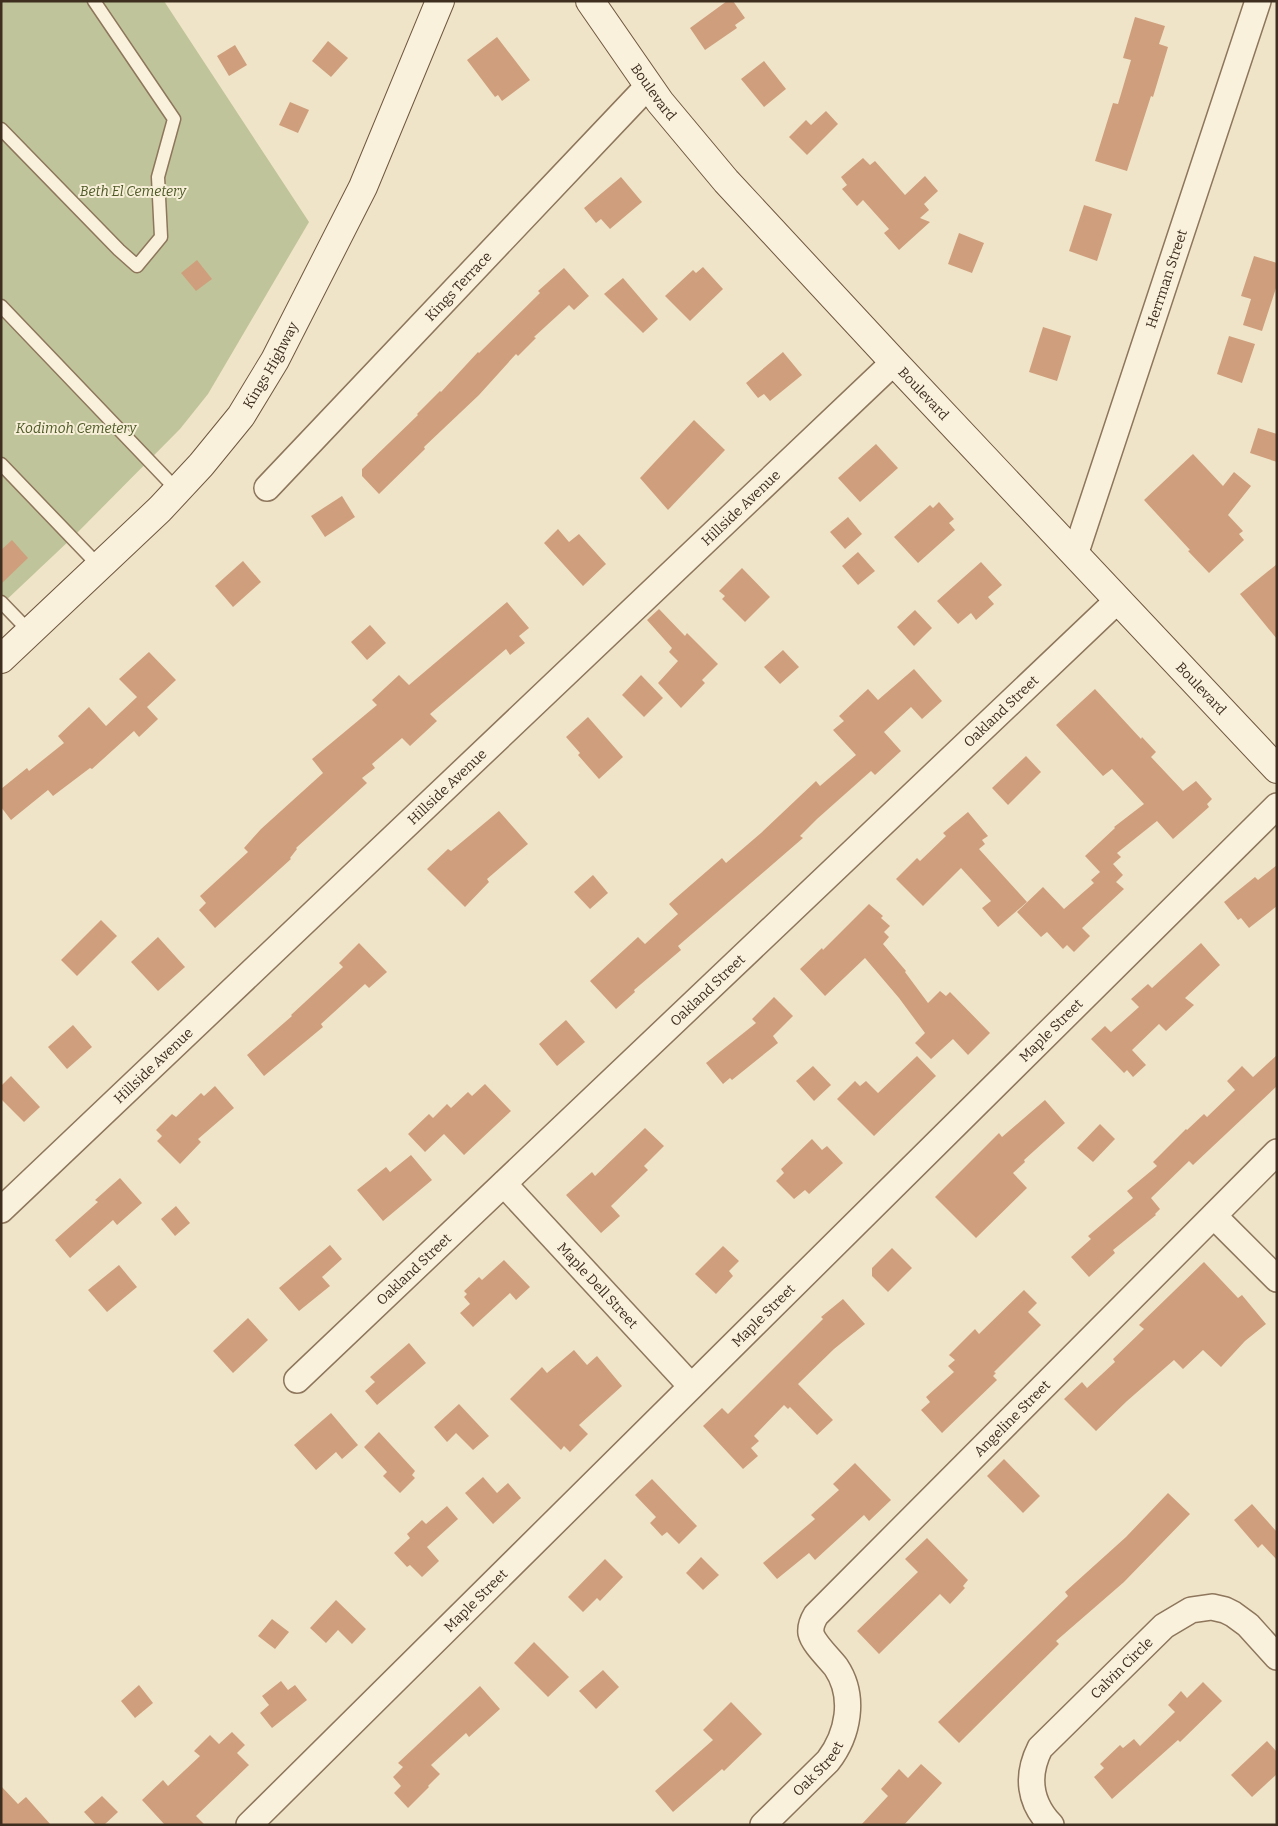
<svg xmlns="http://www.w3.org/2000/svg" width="1278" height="1826" font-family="Bitter,serif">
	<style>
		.cemetery { fill: #bfc49a }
		.building { fill: #cf9f7d }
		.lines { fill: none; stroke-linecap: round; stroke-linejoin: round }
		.service-casing { stroke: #8d765c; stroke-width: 15 }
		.minor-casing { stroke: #8d765c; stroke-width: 28 }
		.secondary-casing { stroke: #6f573f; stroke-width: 30 }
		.service { stroke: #faf1dc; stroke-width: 12 }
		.minor { stroke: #faf1dc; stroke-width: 25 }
		.secondary { stroke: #faf1dc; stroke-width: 28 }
		.labels { text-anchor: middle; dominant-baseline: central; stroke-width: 4; stroke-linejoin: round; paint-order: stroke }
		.street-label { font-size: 14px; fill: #3d2e20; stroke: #f7eed8 }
		.park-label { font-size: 14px; font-style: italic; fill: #4d5a26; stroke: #f7eed8 }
	</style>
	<rect width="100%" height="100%" fill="#f0e4c8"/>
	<!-- cemetery -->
	<polygon class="cemetery" points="1,1 164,1 309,222 208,394 180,429 72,538 1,605"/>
	<!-- building -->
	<g class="building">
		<polygon points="727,1 733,1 745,18 735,25 737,28 705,50 690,28"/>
		<polygon points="1135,17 1165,26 1159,44 1168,47 1153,97 1151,96 1127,171 1095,161 1113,103 1118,104 1131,60 1123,58"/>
		<polygon points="497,37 530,80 502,101 498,95 495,97 467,60"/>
		<polygon points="328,41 348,58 331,77 312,61"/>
		<polygon points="235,45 247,65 229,76 217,56"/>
		<polygon points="764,61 786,89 764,107 741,79"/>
		<polygon points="290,102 309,110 298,133 279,125"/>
		<polygon points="826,111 838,124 807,155 789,137 806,120 811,125"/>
		<polygon points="863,158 870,165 875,161 905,195 925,176 938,191 924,204 929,210 920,218 930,222 899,250 884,233 889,229 863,200 857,206 842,189 847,185 841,177"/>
		<polygon points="621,177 642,202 610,229 601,219 596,223 584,208"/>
		<polygon points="1084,205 1112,214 1097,261 1069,251"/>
		<polygon points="959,233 984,243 972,273 948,264"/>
		<polygon points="1254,256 1277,263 1277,285 1262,331 1243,325 1251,299 1241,296"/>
		<polygon points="197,260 212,279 196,291 181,273"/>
		<polygon points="703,267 723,289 690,321 665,296 693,270 696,273"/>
		<polygon points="564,268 589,296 574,310 569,305 534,337 536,338 518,356 516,354 479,395 424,447 425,449 379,494 362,476 362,469 418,415 417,414 440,391 441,392 478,352 479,353 540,293 538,291"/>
		<polygon points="623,278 658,319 643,333 604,294"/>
		<polygon points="1043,327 1071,336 1057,381 1029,372"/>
		<polygon points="1229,336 1255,344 1242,383 1217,374"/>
		<polygon points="783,352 802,375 770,401 764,394 758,398 746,383"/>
		<polygon points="694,420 725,450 668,510 640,478"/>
		<polygon points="1258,428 1277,434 1277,462 1250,453"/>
		<polygon points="876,444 898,468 860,502 838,478"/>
		<polygon points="1193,454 1223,486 1234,472 1251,486 1228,515 1243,531 1239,534 1244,540 1209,573 1188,551 1190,550 1144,500"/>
		<polygon points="342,496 355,517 325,537 311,516"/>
		<polygon points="939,502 954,519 949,523 955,530 918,563 894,537 930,505 933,508"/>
		<polygon points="848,517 862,534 845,549 830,532"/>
		<polygon points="558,529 569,542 579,534 606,564 583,586 544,543"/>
		<polygon points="12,540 28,558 1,584 1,550"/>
		<polygon points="858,552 875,571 858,585 842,566"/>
		<polygon points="243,561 261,582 233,607 215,586"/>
		<polygon points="981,562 1002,585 988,597 994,604 976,620 971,613 958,624 937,601"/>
		<polygon points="1277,564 1277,639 1240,594"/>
		<polygon points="742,568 770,597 745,622 722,599 725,596 719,591"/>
		<polygon points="507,602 529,628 519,636 525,643 510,655 506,649 430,714 437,721 410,746 402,738 372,764 375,768 362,778 367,783 296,848 297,849 290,858 291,859 215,928 199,910 206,903 200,896 248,852 244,848 261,829 323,773 312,759 377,705 372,700 399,675 409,685"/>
		<polygon points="659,609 685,636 687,633 718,664 702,680 705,683 681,708 658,683 678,661 669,652 672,648 647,620"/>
		<polygon points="915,610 932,628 914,646 897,627"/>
		<polygon points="370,625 386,643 367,660 351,642"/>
		<polygon points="783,650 799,667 780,684 764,667"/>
		<polygon points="149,652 176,680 147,707 158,719 139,737 134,731 92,769 90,768 53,796 48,790 11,820 1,807 1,789 27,768 29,771 64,743 58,736 89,707 106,726 137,697 119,679"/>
		<polygon points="914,669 942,701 922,719 911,707 884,732 901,751 875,775 871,771 817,819 800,836 803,838 678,946 681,950 634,990 635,992 616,1009 590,981 638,937 645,944 678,914 669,904 722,858 726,863 761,833 816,781 820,786 856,755 833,730 844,721 839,716 868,689 878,700"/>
		<polygon points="641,675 663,698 644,717 622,695"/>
		<polygon points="1095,689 1141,739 1142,737 1156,752 1151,757 1183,791 1196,781 1212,799 1207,804 1209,807 1173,839 1157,821 1117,853 1121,857 1113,864 1123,875 1116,882 1124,889 1082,928 1090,936 1074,952 1067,945 1063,949 1047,932 1041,937 1017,912 1043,887 1064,909 1094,883 1091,880 1100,872 1085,856 1115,828 1114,827 1144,804 1112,769 1103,776 1056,725"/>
		<polygon points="588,717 623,757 599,779 578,755 580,753 566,737"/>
		<polygon points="1026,756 1041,772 1008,805 992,788"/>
		<polygon points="499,811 528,844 487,879 489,882 465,907 427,869 448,849 451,851"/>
		<polygon points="968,812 988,836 982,840 985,844 979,849 1027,902 998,927 982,908 991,901 961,868 923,906 896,879 917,858 920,861 946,836 943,833"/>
		<polygon points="1277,865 1277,906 1249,928 1241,918 1238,920 1224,902 1255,877 1258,880"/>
		<polygon points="593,875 608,893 590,909 574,892"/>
		<polygon points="869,904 883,916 881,918 890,926 884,932 889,937 883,944 906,971 905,972 928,1003 940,991 946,996 950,992 990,1033 968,1055 953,1039 931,1059 915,1043 925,1033 899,998 865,958 825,996 800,969 822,948 823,950"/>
		<polygon points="101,920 117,936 77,976 61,960"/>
		<polygon points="158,937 185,967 158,991 131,962"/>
		<polygon points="359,943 387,972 369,988 365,984 321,1024 323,1027 264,1076 247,1055 292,1016 291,1015 343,967 339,963"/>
		<polygon points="1201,943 1220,965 1185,998 1194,1005 1166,1031 1159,1024 1132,1050 1146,1065 1133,1077 1127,1070 1124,1073 1091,1039 1105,1026 1111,1032 1139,1007 1131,999 1148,984 1152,988"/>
		<polygon points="774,997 793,1016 773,1036 778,1043 732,1080 730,1078 723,1084 706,1063 756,1023 752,1019"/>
		<polygon points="566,1020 585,1042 557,1066 539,1044"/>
		<polygon points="73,1025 92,1047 67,1069 48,1047"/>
		<polygon points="1277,1055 1277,1086 1193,1165 1189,1161 1151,1198 1160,1209 1155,1214 1156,1215 1113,1250 1115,1253 1089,1277 1071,1257 1091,1239 1088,1236 1133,1198 1127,1191 1157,1166 1153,1162 1186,1129 1187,1130 1204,1114 1207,1117 1235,1090 1227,1081 1242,1066 1253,1077"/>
		<polygon points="917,1056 936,1076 874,1136 837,1099 855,1081 860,1086 866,1081 878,1093"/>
		<polygon points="813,1066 831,1085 814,1101 796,1081"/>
		<polygon points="11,1076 40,1107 24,1122 1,1099 1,1086"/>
		<polygon points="485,1084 511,1111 464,1155 444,1134 425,1152 408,1134 429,1114 433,1118 447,1104 451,1108 468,1092 472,1096"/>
		<polygon points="215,1086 234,1108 198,1139 201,1142 180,1164 157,1141 162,1136 156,1130 172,1114 176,1117 201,1093 204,1096"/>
		<polygon points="1045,1100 1065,1123 1024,1160 1025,1162 1013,1173 1027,1188 976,1238 935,1197 999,1133 1002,1137"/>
		<polygon points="1100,1124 1115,1139 1093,1162 1077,1148"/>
		<polygon points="645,1128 664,1146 644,1166 648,1170 611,1206 620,1216 601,1233 566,1195 592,1172 595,1176"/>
		<polygon points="812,1139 822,1150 827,1146 843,1163 809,1194 805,1190 794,1199 776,1181 784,1173 781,1169"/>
		<polygon points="411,1155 432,1180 383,1221 357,1190 386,1167 390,1172"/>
		<polygon points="120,1178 142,1203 117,1225 113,1220 70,1258 55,1240 98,1202 95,1200"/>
		<polygon points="176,1206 190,1223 175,1236 161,1219"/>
		<polygon points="330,1245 342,1259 322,1277 330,1286 299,1311 279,1288"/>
		<polygon points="723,1246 739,1261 729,1271 733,1276 716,1294 695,1274"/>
		<polygon points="892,1248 912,1268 888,1292 872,1276 872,1268"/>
		<polygon points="504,1260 530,1287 516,1300 510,1293 473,1327 460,1313 470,1304 464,1297 467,1294 464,1291 479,1277 482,1280"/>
		<polygon points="1204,1262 1238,1298 1242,1295 1266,1324 1245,1341 1221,1367 1203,1350 1183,1369 1174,1360 1127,1401 1096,1431 1064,1399 1082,1382 1087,1388 1115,1362 1113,1359 1144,1329 1139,1325"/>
		<polygon points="119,1265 137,1287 107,1312 88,1290"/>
		<polygon points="1024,1290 1037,1303 1028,1312 1041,1325 994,1372 996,1373 993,1376 997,1380 942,1433 921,1410 930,1402 926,1397 954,1372 948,1366 955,1360 949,1355 975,1329 979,1334"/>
		<polygon points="843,1299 865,1324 834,1349 798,1384 833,1420 817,1435 790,1407 788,1409 784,1405 754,1436 759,1441 751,1448 758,1456 743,1469 703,1426 722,1408 728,1414 823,1319 821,1317"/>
		<polygon points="248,1318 268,1340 233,1373 213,1351"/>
		<polygon points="409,1343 426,1363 377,1405 365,1391 375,1382 370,1377"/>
		<polygon points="574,1350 587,1365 597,1356 622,1386 579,1425 588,1434 570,1452 564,1446 561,1450 510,1399 542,1367 547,1373"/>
		<polygon points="459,1404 489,1436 473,1450 456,1433 447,1442 434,1427"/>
		<polygon points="331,1413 358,1445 342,1459 336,1452 316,1470 294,1445"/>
		<polygon points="379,1432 415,1471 412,1475 415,1478 400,1493 383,1476 387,1472 364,1447"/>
		<polygon points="1004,1459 1040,1496 1023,1513 987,1476"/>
		<polygon points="855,1463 891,1500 869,1521 864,1515 815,1560 809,1553 777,1579 763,1563 815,1519 811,1515 839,1490 833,1484"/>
		<polygon points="483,1477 497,1493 508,1483 521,1498 493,1524 465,1493"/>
		<polygon points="652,1479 697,1526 679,1544 667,1532 662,1536 650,1523 656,1517 635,1495"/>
		<polygon points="1168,1493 1190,1514 1124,1582 1056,1641 1059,1644 959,1743 938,1722 1068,1596 1065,1592 1126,1537"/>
		<polygon points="1252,1504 1277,1532 1277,1560 1262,1544 1258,1548 1234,1520"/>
		<polygon points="447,1506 458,1519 427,1547 439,1561 422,1577 410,1565 407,1567 394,1553 410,1538 407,1534 422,1520 426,1524"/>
		<polygon points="927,1538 968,1580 963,1586 965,1588 950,1604 940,1594 879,1654 857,1631 918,1572 905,1559"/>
		<polygon points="701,1557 719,1575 703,1590 686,1573"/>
		<polygon points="605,1559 623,1577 600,1601 597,1598 583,1612 568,1597"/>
		<polygon points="336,1600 366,1629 352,1644 338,1630 326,1643 310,1628"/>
		<polygon points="272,1619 289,1632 275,1649 258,1636"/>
		<polygon points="534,1642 569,1677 548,1697 514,1663"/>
		<polygon points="603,1670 619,1687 596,1709 579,1691"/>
		<polygon points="281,1681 288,1690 295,1685 307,1700 272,1728 260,1713 269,1705 262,1696"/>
		<polygon points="1203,1682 1222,1701 1180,1742 1178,1740 1112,1799 1094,1777 1104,1768 1100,1764 1120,1745 1123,1748 1134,1739 1140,1746 1175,1712 1168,1705 1181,1691 1187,1698"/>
		<polygon points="139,1685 153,1703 135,1718 121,1701"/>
		<polygon points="480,1686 500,1709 469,1737 466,1733 431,1765 440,1774 428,1786 429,1787 408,1808 394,1793 401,1786 393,1777 403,1767 398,1763"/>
		<polygon points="731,1702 762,1734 724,1771 722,1769 673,1812 655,1791 713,1740 703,1730"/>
		<polygon points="232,1732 245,1745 237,1753 249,1765 196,1816 205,1825 165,1825 142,1800 163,1780 168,1786 200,1756 194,1751 210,1735 219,1744"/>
		<polygon points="1267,1741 1277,1752 1277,1774 1252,1797 1231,1775"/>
		<polygon points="921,1764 942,1783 904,1825 861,1825 888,1796 881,1789 899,1769 908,1778"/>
		<polygon points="1,1786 18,1804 26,1797 51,1825 1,1825"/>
		<polygon points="102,1796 118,1812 104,1825 96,1825 84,1812"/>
	</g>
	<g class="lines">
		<defs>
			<g id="service">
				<polyline points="1,129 119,250 137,266 161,237 158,177 174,119 94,1"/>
				<polyline points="1,306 178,491"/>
				<polyline points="1,464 100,567"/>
				<polyline points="1,602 30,632"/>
			</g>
			<g id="minor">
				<path id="s1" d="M267,488l381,-402"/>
				<path id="s2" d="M1075,555l183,-554"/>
				<path id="s3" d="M504,1184l187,202"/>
				<path id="s4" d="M1,1210l893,-848"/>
				<polyline points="1214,1216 1277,1279"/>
				<path id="s5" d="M297,1380l821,-780"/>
				<path id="s6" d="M249,1825l1028,-1019"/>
				<path id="s7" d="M763,1825l65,-64c20,-26 28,-64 8,-94 -7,-9 -23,-24 -25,-34 -1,-7 2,-13 5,-18l461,-463"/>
				<path id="s8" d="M1051,1825c-22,-23 -25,-49 -11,-77l124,-122 27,-16 21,-3 13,3 8,4 15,11 29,32"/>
			</g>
			<g id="secondary">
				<path id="s9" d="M590,1l70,101 66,79 168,181 383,407"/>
				<path id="s10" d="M1,659l159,-150 41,-44 40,-49 34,-56 88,-173 77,-186"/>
			</g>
		</defs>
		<!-- service casing -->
		<use href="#service" class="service-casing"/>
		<!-- minor casing -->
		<use href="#minor" class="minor-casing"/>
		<!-- secondary casing -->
		<use href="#secondary" class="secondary-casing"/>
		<!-- service -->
		<use href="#service" class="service"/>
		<!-- minor -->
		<use href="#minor" class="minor"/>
		<!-- secondary -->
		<use href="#secondary" class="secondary"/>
	</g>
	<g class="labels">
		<!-- street labels -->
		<g class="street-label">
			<text stroke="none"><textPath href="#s9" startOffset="111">Boulevard</textPath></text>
			<text stroke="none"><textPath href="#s2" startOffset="291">Herrman Street</textPath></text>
			<text stroke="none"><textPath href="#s1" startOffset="278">Kings Terrace</textPath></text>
			<text stroke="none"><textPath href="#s10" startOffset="401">Kings Highway</textPath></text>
			<text stroke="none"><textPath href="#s9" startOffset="516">Boulevard</textPath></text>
			<text stroke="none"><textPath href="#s4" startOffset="1020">Hillside Avenue</textPath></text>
			<text stroke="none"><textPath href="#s9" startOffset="921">Boulevard</textPath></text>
			<text stroke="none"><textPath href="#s5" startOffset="971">Oakland Street</textPath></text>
			<text stroke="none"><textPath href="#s4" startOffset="615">Hillside Avenue</textPath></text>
			<text stroke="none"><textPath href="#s5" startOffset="566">Oakland Street</textPath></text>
			<text stroke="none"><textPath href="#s6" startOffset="1129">Maple Street</textPath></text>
			<text stroke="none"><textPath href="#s4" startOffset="210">Hillside Avenue</textPath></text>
			<text stroke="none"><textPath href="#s5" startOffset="161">Oakland Street</textPath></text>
			<text stroke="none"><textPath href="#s3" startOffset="138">Maple Dell Street</textPath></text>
			<text stroke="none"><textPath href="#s6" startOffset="724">Maple Street</textPath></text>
			<text stroke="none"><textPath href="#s7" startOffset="531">Angeline Street</textPath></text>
			<text stroke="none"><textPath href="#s6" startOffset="319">Maple Street</textPath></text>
			<text stroke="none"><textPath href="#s8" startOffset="198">Calvin Circle</textPath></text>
			<text stroke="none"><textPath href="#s7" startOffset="79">Oak Street</textPath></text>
		</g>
		<!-- park labels -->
		<g class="park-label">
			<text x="133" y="191">Beth El Cemetery</text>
			<text x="76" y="428">Kodimoh Cemetery</text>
		</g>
	</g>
	<!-- border -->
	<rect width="1278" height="1826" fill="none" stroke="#3d2e20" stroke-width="5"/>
</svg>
